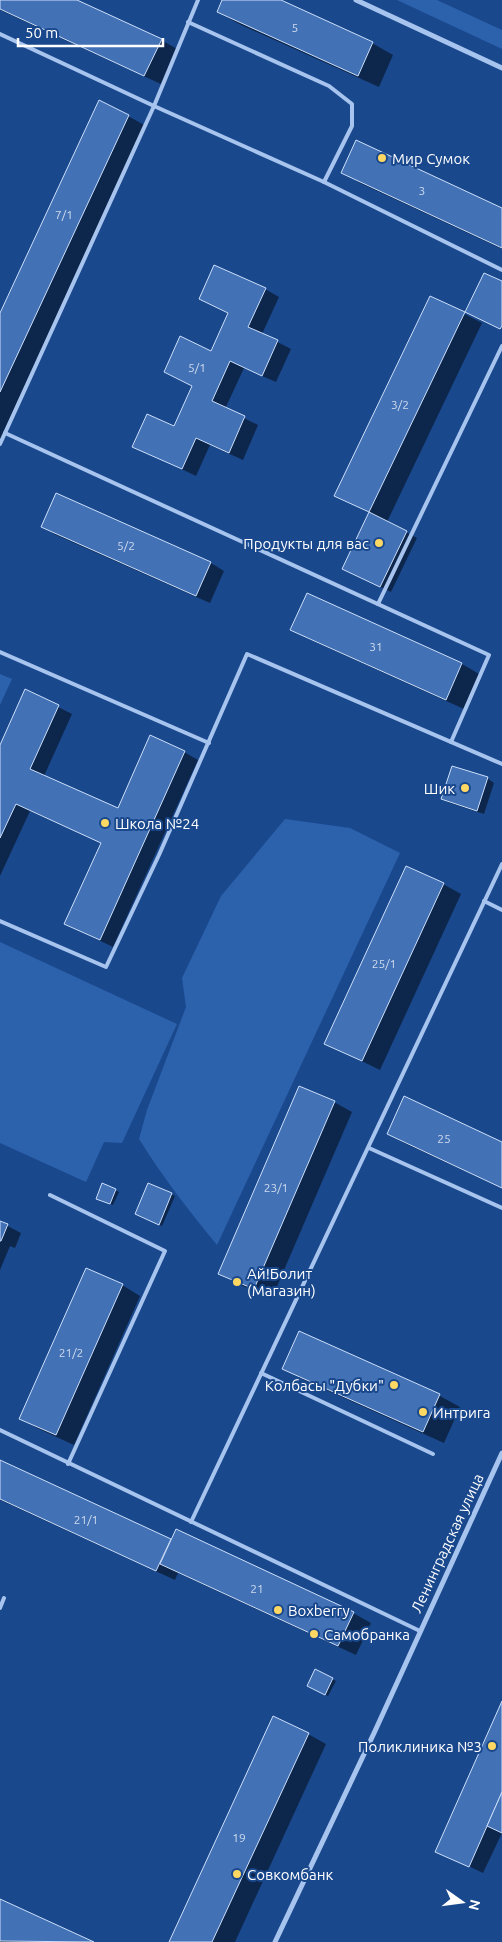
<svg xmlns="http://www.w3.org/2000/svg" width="502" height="1942" font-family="Ubuntu,sans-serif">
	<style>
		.green { fill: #2c61ac }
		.shadow { fill: #0007 }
		.building { fill: #4271b6; stroke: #ccdffa }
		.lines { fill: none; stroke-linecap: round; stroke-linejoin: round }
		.service { stroke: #a6c4ee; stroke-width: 4 }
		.minor { stroke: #a6c4ee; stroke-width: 5 }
		.poi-dot { fill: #ffd863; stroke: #1a488d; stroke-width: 2 }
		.labels { text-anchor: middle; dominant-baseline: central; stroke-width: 4; stroke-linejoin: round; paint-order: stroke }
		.number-label { font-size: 12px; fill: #d0dced }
		.poi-label { font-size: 15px; fill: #fff; stroke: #1a488d; text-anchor: start }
		.street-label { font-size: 15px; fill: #fff; stroke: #1a488d }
	</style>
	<rect width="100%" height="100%" fill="#1a488d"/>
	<!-- green -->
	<g class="green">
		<polygon points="397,0 437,0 502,30 502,49"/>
		<polygon points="0,674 12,679 0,705"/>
		<path d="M285,819l65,9 50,25 -183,392c-28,-34 -55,-69 -78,-106l8,-29 39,-103 -4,-29 39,-82z"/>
		<polygon points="0,942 177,1024 122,1143 104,1142 86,1182 0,1143"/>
	</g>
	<!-- shadow -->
	<g class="shadow">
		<polygon points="0,0 74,0 161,40 179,50 163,85 0,10"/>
		<polygon points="224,0 278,0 372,43 393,55 379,87 239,24 218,12"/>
		<polygon points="128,116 146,126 0,440 0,316"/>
		<polygon points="343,172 502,209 502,249 360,183"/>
		<polygon points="265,289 279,297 262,334 291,349 276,382 244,368 225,409 258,425 243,460 210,445 196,476 134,446 174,428 193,386 165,372 211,352 229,314 200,299"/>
		<polygon points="431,297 482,323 387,522 417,538 391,592 355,575 370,513 336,495"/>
		<polygon points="56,495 211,563 224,571 210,603 56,535 43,527"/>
		<polygon points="292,629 462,664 479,674 464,709 309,639"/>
		<polygon points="26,691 72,714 44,776 118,810 184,752 198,760 113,947 66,924 102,843 30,811 0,876 0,748"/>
		<polygon points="487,778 494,783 484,814 450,803 443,799"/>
		<polygon points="443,884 461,894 380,1070 325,1043"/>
		<polygon points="334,1102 352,1112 272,1298 238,1284 220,1273"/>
		<polygon points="388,1134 502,1144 502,1188 406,1144"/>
		<polygon points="149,1184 175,1196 162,1226 139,1216"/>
		<polygon points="115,1190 119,1192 113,1205 100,1200"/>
		<polygon points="0,1222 21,1233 15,1248 10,1246 0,1270"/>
		<polygon points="87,1270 122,1285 140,1296 74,1445 39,1429 21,1419"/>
		<polygon points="299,1333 440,1396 460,1407 444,1443 304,1380 284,1368"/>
		<polygon points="0,1461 172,1541 353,1613 371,1623 356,1655 178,1573 175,1580 0,1500"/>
		<polygon points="316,1671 336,1681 328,1696 309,1686"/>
		<polygon points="502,1704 502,1833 483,1873 437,1851"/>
		<polygon points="308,1734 326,1744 235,1942 170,1942"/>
		<polygon points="0,1900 91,1942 0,1942"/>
	</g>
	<!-- building -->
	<g class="building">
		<polygon points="0,0 77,0 162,39 144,76 0,9"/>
		<polygon points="222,0 281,0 373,42 358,76 217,12"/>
		<polygon points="99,100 129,115 0,392 0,313"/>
		<polygon points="356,140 502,208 502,248 341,173"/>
		<polygon points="214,265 266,288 248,327 278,340 262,376 230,361 212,401 245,416 229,453 196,438 182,469 132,447 147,414 174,426 192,386 164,372 180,336 211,351 228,313 199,299"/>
		<polygon points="484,273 502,281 502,326 500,329 465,312"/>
		<polygon points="430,296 465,312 369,512 334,496"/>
		<polygon points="56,493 211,562 196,596 41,527"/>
		<polygon points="369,512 407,531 380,587 342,569"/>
		<polygon points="307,593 462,663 446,700 290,630"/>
		<polygon points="25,689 59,705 30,769 118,808 150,735 185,751 100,940 64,924 101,843 16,804 0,838 0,745"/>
		<polygon points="452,766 488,777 477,811 441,799"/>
		<polygon points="406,866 444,883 362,1061 324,1044"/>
		<polygon points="299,1086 335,1101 254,1289 218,1274"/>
		<polygon points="404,1096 502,1142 502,1188 387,1134"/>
		<polygon points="102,1183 116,1189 110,1204 96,1199"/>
		<polygon points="148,1183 172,1193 159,1225 135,1214"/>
		<polygon points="0,1221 8,1224 1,1241 0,1241"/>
		<polygon points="86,1268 123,1284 56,1435 19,1419"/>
		<polygon points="299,1331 440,1394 423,1432 282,1369"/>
		<polygon points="0,1460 171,1539 156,1571 0,1499"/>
		<polygon points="176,1529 354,1612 338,1646 160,1564"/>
		<polygon points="315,1669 333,1678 325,1695 307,1686"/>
		<polygon points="502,1701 502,1792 469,1867 435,1852"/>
		<polygon points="273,1716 309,1733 212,1942 169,1942"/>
		<polygon points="502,1792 502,1833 487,1826"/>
		<polygon points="0,1899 94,1942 0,1941"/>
	</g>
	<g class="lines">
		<!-- service -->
		<g class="service">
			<polyline points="188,22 329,86 352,104 352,126 324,182"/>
			<polyline points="0,34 154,106 324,182 502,270"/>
			<polyline points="5,433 489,655 451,742"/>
			<polyline points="0,444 154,106 198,0"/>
			<polyline points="378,604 502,346"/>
			<polyline points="0,652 209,743"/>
			<polyline points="484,901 502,910"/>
			<polyline points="0,921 106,967 159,855 247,654 502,764"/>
			<polyline points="369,1148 502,1208"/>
			<polyline points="50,1195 165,1251 68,1464"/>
			<polyline points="261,1373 433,1454"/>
			<polyline points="0,1430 420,1631"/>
			<polyline points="191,1522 502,864"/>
			<polyline points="0,1608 4,1598"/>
		</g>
		<!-- minor -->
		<g class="minor">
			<polyline points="356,0 502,68"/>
			<polyline points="275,1942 375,1731 502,1453"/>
		</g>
	</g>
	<!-- markers -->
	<g class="poi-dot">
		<circle cx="382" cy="158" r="5"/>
		<circle cx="379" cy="543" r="5"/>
		<circle cx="465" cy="788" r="5"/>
		<circle cx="105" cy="823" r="5"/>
		<circle cx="237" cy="1282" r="5"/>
		<circle cx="394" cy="1385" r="5"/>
		<circle cx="423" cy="1412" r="5"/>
		<circle cx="278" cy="1610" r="5"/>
		<circle cx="314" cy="1634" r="5"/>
		<circle cx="492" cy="1746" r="5"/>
		<circle cx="237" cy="1874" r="5"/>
	</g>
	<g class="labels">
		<!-- number labels -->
		<g class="number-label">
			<text x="295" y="27">5</text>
			<text x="422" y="190">3</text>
			<text x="64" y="214">7/1</text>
			<text x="197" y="367">5/1</text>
			<text x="400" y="404">3/2</text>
			<text x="126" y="545">5/2</text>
			<text x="376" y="646">31</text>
			<text x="384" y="963">25/1</text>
			<text x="444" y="1138">25</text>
			<text x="276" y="1187">23/1</text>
			<text x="71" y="1352">21/2</text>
			<text x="86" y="1519">21/1</text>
			<text x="257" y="1588">21</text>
			<text x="239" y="1837">19</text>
		</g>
		<!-- poi labels -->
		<g class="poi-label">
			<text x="392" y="158">Мир Сумок</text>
			<text x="369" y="543" text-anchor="end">Продукты для вас</text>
			<text x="455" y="788" text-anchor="end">Шик</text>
			<text x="115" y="823">Школа №24</text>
			<text x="247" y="1273">Ай!Болит<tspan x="247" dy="17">(Магазин)</tspan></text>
			<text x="384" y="1385" text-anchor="end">Колбасы "Дубки"</text>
			<text x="433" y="1412">Интрига</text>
			<text x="288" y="1610">Boxberry</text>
			<text x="324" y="1634">Самобранка</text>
			<text x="482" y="1746" text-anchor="end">Поликлиника №3</text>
			<text x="247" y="1874">Совкомбанк</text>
		</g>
		<!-- street labels -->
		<g class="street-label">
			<text transform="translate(447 1543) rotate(-65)">Ленинградская улица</text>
		</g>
	</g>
	<!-- north arrow -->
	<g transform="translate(462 1902) rotate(104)" stroke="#1a488d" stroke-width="4" paint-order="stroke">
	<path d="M0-4L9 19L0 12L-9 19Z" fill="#ffffff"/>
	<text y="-8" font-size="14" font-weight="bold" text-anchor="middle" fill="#ffffff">N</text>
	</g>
	<!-- scale -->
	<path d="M18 38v8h145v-8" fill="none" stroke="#ffffff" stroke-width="2.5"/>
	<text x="25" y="38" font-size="15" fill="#ffffff" stroke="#1a488d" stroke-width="4" paint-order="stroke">50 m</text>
</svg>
